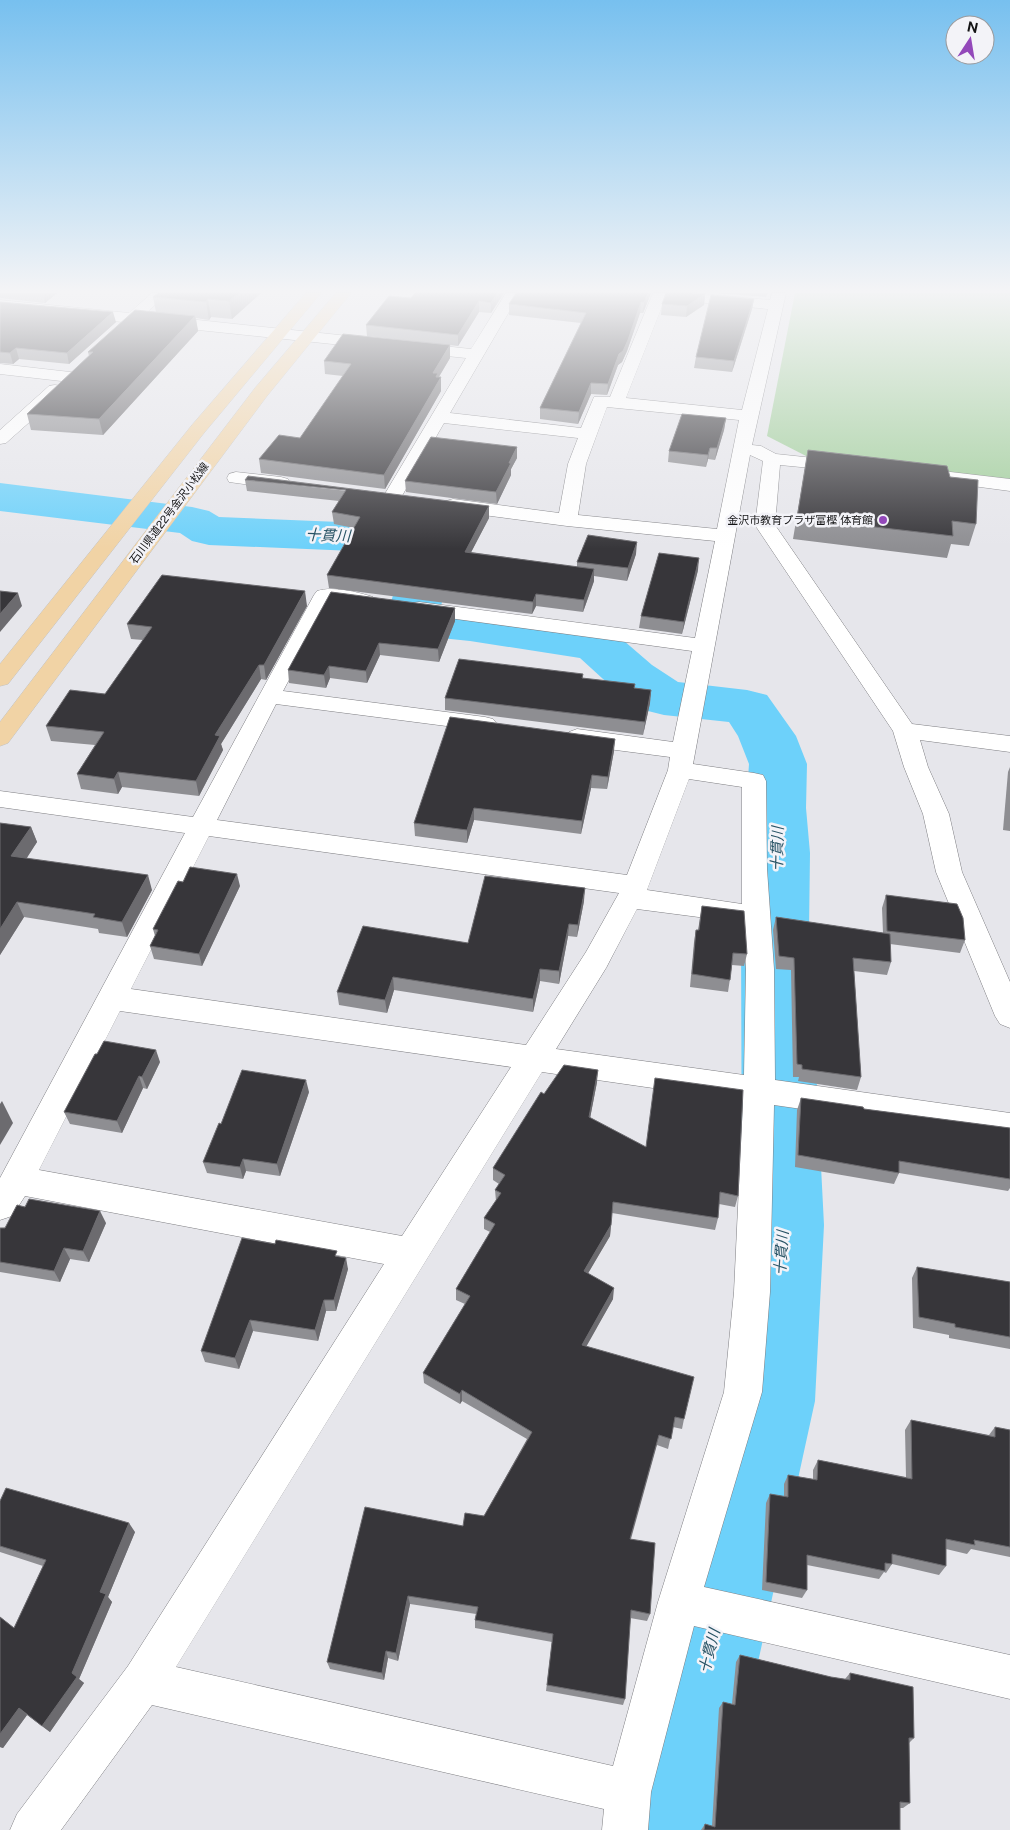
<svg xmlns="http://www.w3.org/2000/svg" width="1010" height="1830" font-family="'Public Sans','Noto Sans JP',sans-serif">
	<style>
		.green { fill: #9fcd99 }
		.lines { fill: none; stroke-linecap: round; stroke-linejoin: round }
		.river { fill: #6dd1fa; fill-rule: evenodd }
		.minor-casing { stroke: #7e7e82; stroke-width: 1 }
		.primary-casing { stroke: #c2c2c2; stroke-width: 1 }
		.minor { fill: #fff; fill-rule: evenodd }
		.primary { fill: #f1d3a5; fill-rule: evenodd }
		.wall { fill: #8e8e92 }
		.shaded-wall { fill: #6c6b6f }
		.building { fill: #37363a; stroke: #6c6b6f }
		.poi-dot { fill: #9348ba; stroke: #f3f3f8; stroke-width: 2 }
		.labels { text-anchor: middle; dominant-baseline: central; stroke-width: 5; stroke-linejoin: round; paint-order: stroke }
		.far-street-label { font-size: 11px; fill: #141415; stroke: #f3f3f8 }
		.far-poi-label { font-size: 11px; fill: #141415; stroke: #f3f3f8; text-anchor: end }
		.water-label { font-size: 15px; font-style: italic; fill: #285365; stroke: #f3f3f8 }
	</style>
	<rect width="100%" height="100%" fill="#e6e6eb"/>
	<!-- green -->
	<polygon class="green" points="795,293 1010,293 1010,479 810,458 767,436"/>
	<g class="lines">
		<!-- river -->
		<path class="river" d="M0,483l192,24 17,4 10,6 145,6c31,7 66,23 85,50l-8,33 156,23 19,5 36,31 26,17 69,8 20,5 29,41 11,28 -1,44 4,45 -1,78 15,294 -9,176 -77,353 -4,76h-112l8,-76 95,-353 17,-176 -1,-294 5,-78v-45l3,-44 -11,-28 -9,-14 -65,-7 -20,-5 -30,-21 -34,-31 -110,-17 -58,-6 -18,-5 -8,-11 13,-44 -45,-24 -145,-6 -17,-4 -12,-8 -180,-22z"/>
		<defs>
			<g id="minor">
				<polygon points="152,293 167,293 138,321 133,323 0,310 0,300 129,313"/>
				<path d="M506,293h14l-70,120 131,15 13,-31h16l43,-104h40l77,7 2,-7h14l-34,152 9,1 15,8 66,7 6,1 3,4 -3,4 -6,1 -62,-6 -5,60 137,199 98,12v16l-90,-12 8,27 21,47 13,58 48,110v46l-10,-4 -5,-8 -59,-144 -13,-58 -19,-47 -11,-36 -138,-206 8,-64 -13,-6 -57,309 61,9 9,2 3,6 1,88 7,100 1,111 235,33v26l-236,-34 -4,187 -8,100 -58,195 306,68v44l-316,-73 -43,166 -3,38h-46l2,-21 -452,-104 -91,125h-51l7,-16 111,-148 256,-402 -359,-68 -13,20 -12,4v-42l185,-345 -185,-26v-16l193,26 121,-222 3,-4c16,-5 40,1 56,6l4,4 -4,4 -7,2 -35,-5 -48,89 202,26 8,2 4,5 -4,5 -8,2 -209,-27 -59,116 410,55 41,-105 2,-13 -93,-12 -8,-3 -4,-5 4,-5 8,-3 96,13 19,-91 -273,-37 -8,-1 -3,-5 3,-5 8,-1 276,36 20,-97 -148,-15 -114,-15 -7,-2 -3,-4 3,-4 7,-2 106,14 9,-49 10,-26 -134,-15 -45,78 -7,2 -7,-2 -2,-4 83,-139 -306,-32 -5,-2 -3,-3 3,-3 5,-2 311,33zM665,299l103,10 -26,101 -116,-12zM607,407l132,13 -22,109 -139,-14 8,-51zM689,779l53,8v117l-95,-14zM209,836l410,57 -33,59 -60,93 -395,-56zM637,909l100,13 6,-2 3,49 -2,106 -188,-26 50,-81zM120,1011l391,56 -109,169 -363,-66zM542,1072l201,29 -9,191 -10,100 -66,210 -45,164 -437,-99z"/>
				<polygon points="0,364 70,372 76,373 78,377 76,381 70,382 0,374"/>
				<polygon points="55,385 61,386 63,390 61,394 6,443 0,444 0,430 49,386"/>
				<polygon points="942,471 1010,479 1010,491 935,481 933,477 935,473"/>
				<polygon points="236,472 281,477 288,479 290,483 288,487 281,489 229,482 227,478 229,474"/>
			</g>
			<g id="primary">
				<polygon points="306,293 321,293 204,433 8,684 0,686 0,664 192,425"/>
				<polygon points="336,293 351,293 267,396 8,743 0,746 0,722 255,388"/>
			</g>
		</defs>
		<!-- minor casing -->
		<use href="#minor" class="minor-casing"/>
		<!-- primary casing -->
		<use href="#primary" class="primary-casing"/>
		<!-- minor -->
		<use href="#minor" class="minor"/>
		<!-- primary -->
		<use href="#primary" class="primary"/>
	</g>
	<!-- wall -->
	<g class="wall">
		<polygon points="0,293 57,293 45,303 0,298"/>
		<polygon points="158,293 261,293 232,319 211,317 209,320 196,318 198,331 103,435 31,430 27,414 89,356 88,352 156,312 153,297"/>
		<polygon points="415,293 504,293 491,313 479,312 458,346 367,336 366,325 411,298"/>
		<polygon points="651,293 643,313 640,313 627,351 622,362 618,365 607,395 591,394 578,424 540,419 540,408 581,323 509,315 509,304"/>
		<polygon points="714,293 768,293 766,297"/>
		<polygon points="705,294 704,305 686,317 661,315 662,304"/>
		<polygon points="754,299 752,309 732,372 694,368 696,357"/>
		<polygon points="0,302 116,322 69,364 19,359 13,364 0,363"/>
		<polygon points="450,358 439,377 441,391 385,489 261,473 259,459 300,438 343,376 325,374 324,361"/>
		<polygon points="726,418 724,430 715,460 708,459 706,467 668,462 669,451"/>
		<polygon points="517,447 517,458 511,469 511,475 497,504 406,492 405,481"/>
		<polygon points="808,450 950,477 976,524 969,546 951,544 947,558 793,539"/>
		<polygon points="245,480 489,506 489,518 471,552 577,567 577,562 636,554 627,581 594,576 594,581 583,612 536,606 532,614 329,588 327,575 354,528 334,524 332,512 339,501 247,491"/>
		<polygon points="698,570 682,634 639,628 641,616"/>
		<polygon points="331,592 455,621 439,662 380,655 367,683 330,678 326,688 289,683 288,670"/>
		<polygon points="307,606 266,680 261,679 221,744 223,750 199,796 122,787 118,794 81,789 77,774 95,745 51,741 46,726 105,694 143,640 131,639 127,624"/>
		<polygon points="583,674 583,678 634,688 651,690 650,703 643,735 445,710 445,698"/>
		<polygon points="614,751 607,789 591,788 581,834 474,820 467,843 415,836 414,823"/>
		<polygon points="1010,767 1010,831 1003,830 1008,772"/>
		<polygon points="0,823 31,827 37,842 26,858 152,890 127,937 99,933 98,929 24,917 0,955"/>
		<polygon points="240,886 202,966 154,959 150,946 155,936 153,929"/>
		<polygon points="886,895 965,940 960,953 890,944 891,962 887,975 854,971 861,1077 857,1090 798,1081 799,1077 793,1077 791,970 776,969 773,930 776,917 883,933 882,908"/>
		<polygon points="584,901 577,937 568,936 559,984 540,981 533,1012 394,990 387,1013 339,1005 337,992 468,943"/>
		<polygon points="702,906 747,954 744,966 732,965 728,992 690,987 694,942 696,930 698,930"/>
		<polygon points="160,1062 147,1089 143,1088 122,1133 70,1124 64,1112"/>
		<polygon points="597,1082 590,1118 738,1196 735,1207 719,1204 718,1218 715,1230 612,1213 610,1236 588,1273 613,1299 586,1346 684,1419 682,1429 673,1427 668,1449 657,1445 631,1539 650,1614 647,1621 630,1618 625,1699 623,1705 546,1691 552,1642 475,1628 475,1620 476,1614 410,1604 398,1661 388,1658 384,1680 330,1669 327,1662 463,1526 484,1516 527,1439 462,1401 460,1404 424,1383 423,1373 465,1304 456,1300 456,1289 490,1232 484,1229 484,1218 496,1201 495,1190 499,1184 493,1180 493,1168 544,1094"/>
		<polygon points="309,1092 280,1176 246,1171 243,1179 207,1173 203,1162 221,1124"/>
		<polygon points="801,1098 864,1109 1010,1128 1010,1188 1008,1191 899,1173 894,1184 795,1167 797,1110"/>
		<polygon points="106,1223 89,1262 70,1259 60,1282 0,1272 0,1228"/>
		<polygon points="338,1256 348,1269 336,1311 326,1311 318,1341 253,1331 239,1369 205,1362 201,1351"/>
		<polygon points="917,1267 1010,1282 1010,1349 949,1338 949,1335 913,1328 912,1278"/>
		<polygon points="911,1420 989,1435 995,1427 1010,1430 1010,1557 971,1549 967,1554 946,1549 946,1566 939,1575 892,1564 886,1573 884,1572 879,1579 807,1565 807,1590 802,1598 762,1590 766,1503 770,1494 784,1497 784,1484 788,1475 813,1479 813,1470 818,1460 906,1477 905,1430"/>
		<polygon points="0,1501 135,1532 108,1597 112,1602 79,1679 84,1683 50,1732 27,1715 3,1748 0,1747 0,1617 14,1628 43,1566 0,1552"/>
		<polygon points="740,1655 831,1677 845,1679 850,1673 914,1738 909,1743 910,1803 903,1808 900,1808 900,1830 701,1830 705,1824 712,1826 719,1708 723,1702 732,1704 736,1662"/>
	</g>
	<!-- shaded-wall -->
	<g class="shaded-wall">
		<polygon points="43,293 57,293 45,303"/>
		<polygon points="239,293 261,293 232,319 229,301"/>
		<polygon points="497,293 504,293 491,313 491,303"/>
		<polygon points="648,293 651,293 643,313 644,302"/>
		<polygon points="705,294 704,305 686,317 687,306"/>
		<polygon points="208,299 211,317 209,320 206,302"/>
		<polygon points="754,299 752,309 732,372 734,361"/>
		<polygon points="479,301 479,312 458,346 458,335"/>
		<polygon points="641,302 640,313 627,351 622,362 618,365 607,395 608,384 619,354"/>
		<polygon points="113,312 116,322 69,364 67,353"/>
		<polygon points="195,316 198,331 103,435 99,419"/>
		<polygon points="450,345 450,358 438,378 441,377 441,391 385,489 384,475 433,373"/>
		<polygon points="16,348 19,359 13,364 10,353"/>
		<polygon points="591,383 591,394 578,424 579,412"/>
		<polygon points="726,418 724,430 715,460 717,448"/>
		<polygon points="517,447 517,458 511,469 511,475 497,504 496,492 509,463"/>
		<polygon points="710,448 708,459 706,467 708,455"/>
		<polygon points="489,506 489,518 465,564 465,552"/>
		<polygon points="637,542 636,554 627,581 628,568"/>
		<polygon points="699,558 698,570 682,634 684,622"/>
		<polygon points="594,569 594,581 583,612 584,600"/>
		<polygon points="305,591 307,606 266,680 264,665"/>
		<polygon points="18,593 22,606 0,632 0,614"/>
		<polygon points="536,594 536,606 532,614 533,602"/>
		<polygon points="455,608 455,621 439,662 438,649"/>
		<polygon points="379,643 380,655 367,683 366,671"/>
		<polygon points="259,665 261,679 221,744 223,750 199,796 196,781 215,735"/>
		<polygon points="329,666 330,678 326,688 324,675"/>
		<polygon points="651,690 650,703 643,735 645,722"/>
		<polygon points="615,739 614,751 607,789 608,777"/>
		<polygon points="118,772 122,787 118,794 114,779"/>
		<polygon points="592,775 591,788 581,834 582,821"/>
		<polygon points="474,808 474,820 467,843 467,830"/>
		<polygon points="31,827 37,842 18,872 11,856"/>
		<polygon points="237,874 240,886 202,966 199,954"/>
		<polygon points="148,875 152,890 127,937 122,922"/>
		<polygon points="585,888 584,901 577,937 578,925"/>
		<polygon points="17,902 24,917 0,955 0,929"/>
		<polygon points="569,924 568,936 559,984 559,971"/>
		<polygon points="540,969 540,981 533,1012 533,999"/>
		<polygon points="393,977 394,990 387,1013 385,1000"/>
		<polygon points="156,1050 160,1062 147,1089 142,1077"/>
		<polygon points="598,1070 597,1082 588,1129 589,1117"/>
		<polygon points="139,1076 143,1088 122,1133 117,1121"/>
		<polygon points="306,1080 309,1092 280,1176 277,1164"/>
		<polygon points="2,1101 13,1123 0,1145 0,1104"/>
		<polygon points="243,1159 246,1171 243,1179 240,1167"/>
		<polygon points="100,1211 106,1223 89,1262 83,1251"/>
		<polygon points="611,1225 610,1236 583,1282 584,1271"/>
		<polygon points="64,1248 70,1259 60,1282 54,1271"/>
		<polygon points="346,1258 348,1269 336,1311 334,1300"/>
		<polygon points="614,1288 613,1299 581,1356 582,1345"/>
		<polygon points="324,1300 326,1311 318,1341 315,1330"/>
		<polygon points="250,1320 253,1331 239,1369 235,1358"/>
		<polygon points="462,1390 462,1401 460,1404 460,1394"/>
		<polygon points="129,1523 135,1532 108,1597 112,1602 79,1679 84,1683 50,1732 42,1726 72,1673 100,1592"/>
		<polygon points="408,1596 410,1604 398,1661 396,1653"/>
		<polygon points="386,1651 388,1658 384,1680 382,1673"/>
		<polygon points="19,1708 27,1715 3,1748 0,1747 0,1734"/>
	</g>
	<!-- building -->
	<g class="building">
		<polygon points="158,293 239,293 229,301 208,299 206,302 153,297"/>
		<polygon points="415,293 497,293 491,303 479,301 458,335 366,325 389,296 411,298"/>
		<polygon points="516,293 648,293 644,302 641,302 628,340 623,351 619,354 608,384 591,383 579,412 540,408 586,313 509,304"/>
		<polygon points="666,293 691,293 705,294 687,306 662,304"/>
		<polygon points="711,295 754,299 734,361 696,357"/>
		<polygon points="0,302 113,312 67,353 16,348 10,353 0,352"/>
		<polygon points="135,310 195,316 99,419 27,414 93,352 88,352"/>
		<polygon points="343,334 450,345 433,373 438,373 436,377 441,377 384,475 259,459 279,435 300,438 351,364 324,361"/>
		<polygon points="682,414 726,418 717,448 710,448 708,455 669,451"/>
		<polygon points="431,437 517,447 509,463 511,463 496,492 405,481"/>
		<polygon points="808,450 947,466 950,477 978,480 976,524 952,521 953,536 797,518"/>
		<polygon points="248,476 489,506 465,552 594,569 584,600 536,594 533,602 327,575 360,517 332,512 346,490 245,480"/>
		<polygon points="588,535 637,542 628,568 577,562"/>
		<polygon points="659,553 699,558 684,622 641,616"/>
		<polygon points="162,575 305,591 264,665 259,665 215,735 220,736 196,781 118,772 114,779 77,774 104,732 46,726 70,690 105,694 152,627 127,624"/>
		<polygon points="0,591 18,593 0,614"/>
		<polygon points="331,592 455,608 438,649 379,643 366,671 329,666 324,675 288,670"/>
		<polygon points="459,659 583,674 582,678 635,684 634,688 651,690 645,722 445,698"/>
		<polygon points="450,717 615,739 608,777 592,775 582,821 474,808 467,830 414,823"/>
		<polygon points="0,823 31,827 11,856 148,875 122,922 93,917 95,914 17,902 0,929"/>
		<polygon points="190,867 237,874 199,954 150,946 158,930 153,929 178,881 183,882"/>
		<polygon points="485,876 585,888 578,925 569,924 559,971 540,969 533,999 393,977 385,1000 337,992 363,926 468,943"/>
		<polygon points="886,895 957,904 963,918 965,940 887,931"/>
		<polygon points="702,906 744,911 747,954 733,953 730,980 692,974 696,930 699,930"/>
		<polygon points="776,917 890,934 891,962 853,958 861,1077 802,1069 802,1065 797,1064 794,958 779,956"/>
		<polygon points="104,1041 156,1050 142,1077 139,1076 117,1121 64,1112 95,1054 97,1054"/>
		<polygon points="564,1065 598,1070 589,1117 646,1147 655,1078 743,1090 738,1196 720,1192 718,1218 613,1202 611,1225 584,1271 614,1288 582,1345 694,1377 684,1419 675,1417 671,1439 659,1435 630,1539 655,1543 650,1614 631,1610 625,1699 547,1685 553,1634 475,1620 478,1607 408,1596 396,1653 386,1651 382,1673 327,1662 365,1507 463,1526 465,1513 484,1516 532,1432 462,1390 460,1394 423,1373 470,1296 456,1289 495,1224 484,1218 501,1193 495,1190 505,1175 493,1168 541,1092 544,1094"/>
		<polygon points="242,1070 306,1080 277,1164 243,1159 240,1167 203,1162 219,1123 221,1124"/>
		<polygon points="801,1098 863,1107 864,1109 1010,1128 1010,1179 899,1161 899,1173 798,1155"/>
		<polygon points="29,1199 100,1211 83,1251 64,1248 54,1271 0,1262 0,1228 5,1228 17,1205 25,1207"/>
		<polygon points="242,1238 275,1244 276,1240 337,1251 335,1256 346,1258 334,1300 324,1300 315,1330 250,1320 235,1358 201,1351"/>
		<polygon points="917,1267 1010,1282 1010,1337 955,1327 955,1324 919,1317"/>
		<polygon points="911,1420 995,1437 995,1427 1010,1430 1010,1547 974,1540 975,1545 946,1539 946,1566 892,1554 892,1564 885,1563 885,1571 807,1555 807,1590 766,1582 770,1494 788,1497 788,1475 817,1480 818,1460 912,1479"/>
		<polygon points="6,1488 129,1523 100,1592 106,1594 72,1673 77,1677 42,1726 19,1708 0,1734 0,1617 14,1628 46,1560 0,1546 0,1501"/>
		<polygon points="740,1655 831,1677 850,1680 850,1673 913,1687 914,1738 909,1738 910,1803 900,1802 900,1830 704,1830 705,1824 715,1827 723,1702 735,1705"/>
	</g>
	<!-- sky -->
	<linearGradient id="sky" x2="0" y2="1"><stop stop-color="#77c0ef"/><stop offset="0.53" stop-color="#f4f4f6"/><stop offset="1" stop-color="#f4f4f6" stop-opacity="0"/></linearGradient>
	<rect width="1010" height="549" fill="url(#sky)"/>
	<!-- markers -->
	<circle class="poi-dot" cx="883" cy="520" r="5"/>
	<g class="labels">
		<!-- far-street labels -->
		<g class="far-street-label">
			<text transform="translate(169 513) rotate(-53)">石川県道22号金沢小松線</text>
		</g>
		<!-- far-poi labels -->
		<g class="far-poi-label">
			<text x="873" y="520">金沢市教育プラザ富樫 体育館</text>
		</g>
		<!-- water labels -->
		<g class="water-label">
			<text transform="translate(328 535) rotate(2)">十貫川</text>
			<text transform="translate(777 849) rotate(-89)">十貫川</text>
			<text transform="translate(781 1253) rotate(-86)">十貫川</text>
			<text transform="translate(709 1651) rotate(-76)">十貫川</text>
		</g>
	</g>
	<!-- north arrow -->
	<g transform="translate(970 40) rotate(12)"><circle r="24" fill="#f3f3f8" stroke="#9a9a9d"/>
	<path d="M0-4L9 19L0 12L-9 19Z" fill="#9348ba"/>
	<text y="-8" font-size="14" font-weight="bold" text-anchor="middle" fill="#141415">N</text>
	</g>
</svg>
